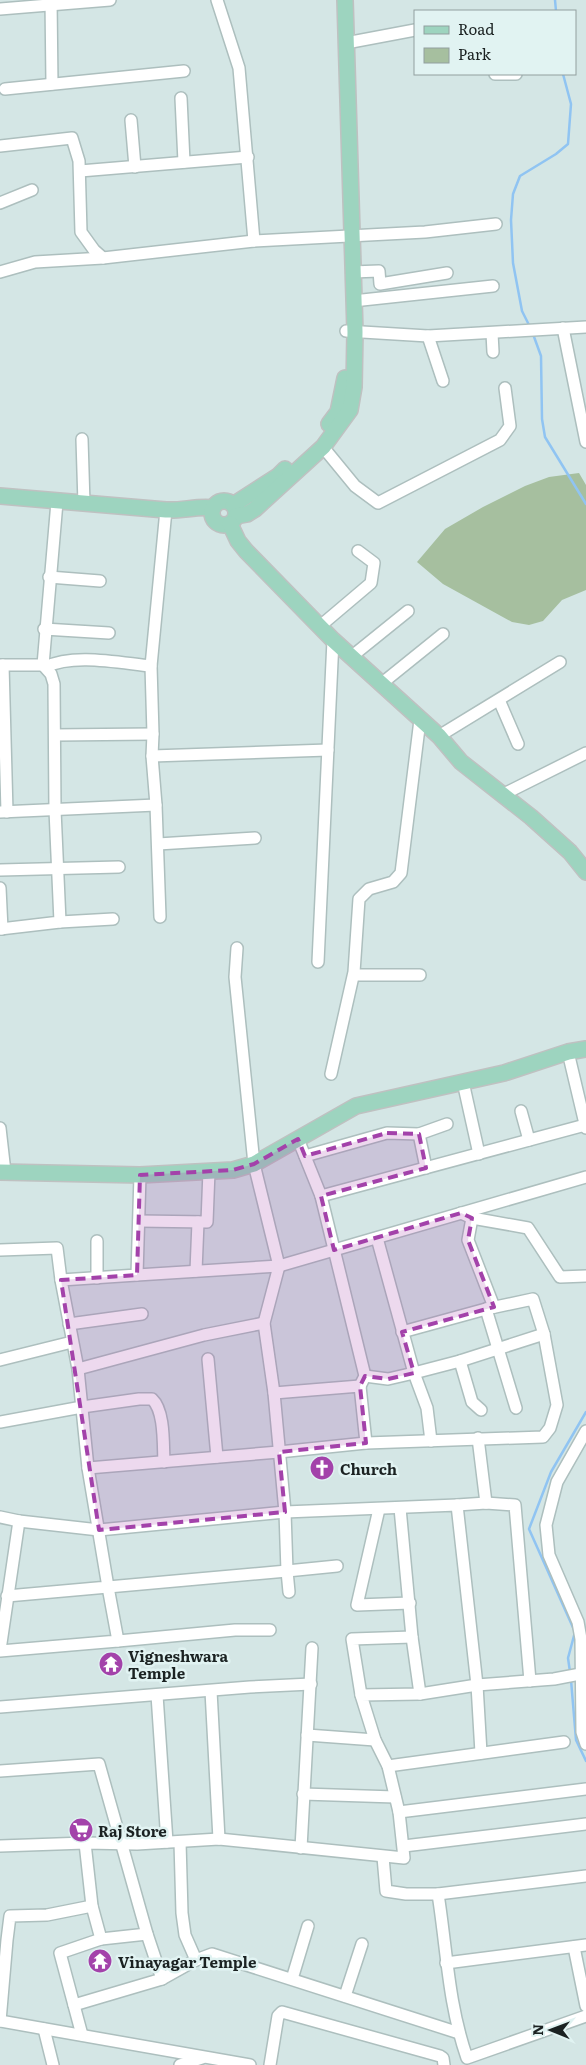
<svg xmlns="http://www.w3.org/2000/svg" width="586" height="2065" font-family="Literata,serif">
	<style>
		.green { fill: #a6bf9f }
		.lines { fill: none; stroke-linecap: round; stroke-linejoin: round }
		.stream { stroke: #90c4f2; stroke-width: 2.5 }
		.minor-casing { stroke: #adbfbe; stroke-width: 14 }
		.major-casing { stroke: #bfc1c1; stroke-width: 18 }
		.minor { stroke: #fff; stroke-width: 11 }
		.major { stroke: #9dd4bf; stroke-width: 15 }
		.marked { fill: #a342aa; fill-opacity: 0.2; stroke: #a342aa; stroke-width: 4; stroke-dasharray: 10 6; stroke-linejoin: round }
		.labels { text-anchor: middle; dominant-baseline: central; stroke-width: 5; stroke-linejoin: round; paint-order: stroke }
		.poi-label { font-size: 15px; font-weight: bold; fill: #1b2222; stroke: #e1f3f2; text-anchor: start }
	</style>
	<rect width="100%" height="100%" fill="#d4e6e5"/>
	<!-- green -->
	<polygon class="green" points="579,473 586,485 586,590 562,600 543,621 529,625 512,622 443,584 417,562 445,529 483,507 525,486 549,477"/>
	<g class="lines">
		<!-- stream -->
		<g class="stream">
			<polyline points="555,0 556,11"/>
			<polyline points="530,327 522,311 513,263 511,220 513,194 520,176 556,154 568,144 571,104 563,74"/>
			<polyline points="533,334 541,356 542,419 545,437 586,504"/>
			<polyline points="570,1672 568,1658 575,1632 529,1529 551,1472 586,1412"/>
			<polyline points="571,1680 576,1740 586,1761"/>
		</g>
		<defs>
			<g id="minor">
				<polyline points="51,0 52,84"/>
				<polyline points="217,0 239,68 254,241"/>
				<polyline points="0,9 110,0"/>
				<polyline points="346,43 415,30"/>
				<polyline points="495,74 516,74"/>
				<polyline points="5,89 184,71"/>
				<polyline points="181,98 184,162"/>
				<polyline points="131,120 135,167"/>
				<polyline points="0,146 72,138 79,161 81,232 94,250 103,258"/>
				<polyline points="80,171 248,157"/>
				<polyline points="0,203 32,190"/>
				<polyline points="0,272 35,262 103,258 254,241 425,232 496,224"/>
				<polyline points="352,272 379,271 380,284 447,273"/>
				<polyline points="353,301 493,286"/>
				<polyline points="563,328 586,442"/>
				<polyline points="346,331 428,336 586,327"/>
				<polyline points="492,333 493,352"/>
				<polyline points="428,336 443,381"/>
				<polyline points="82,439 84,504"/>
				<polyline points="323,447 355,486 378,503 500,440 510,426 505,388"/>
				<polyline points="49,577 100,581"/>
				<polyline points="319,627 371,583 374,563 358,551"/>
				<polyline points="44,629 109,633"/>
				<polyline points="351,657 408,611"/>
				<polyline points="0,665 43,665"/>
				<polyline points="3,665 7,812"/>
				<path d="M46,667c27,-14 74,-4 105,-1"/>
				<polyline points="381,684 443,634"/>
				<polyline points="499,700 518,744"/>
				<polyline points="55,735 153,734"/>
				<polyline points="439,736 560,662"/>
				<polyline points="152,756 328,750"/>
				<polyline points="502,795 586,753"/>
				<polyline points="0,812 156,805"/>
				<polyline points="158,844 255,838"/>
				<polyline points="0,870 119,867"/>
				<polyline points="0,888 2,929"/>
				<polyline points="160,917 156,805 152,756 153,734 151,666 166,510"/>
				<polyline points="60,922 113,919"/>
				<polyline points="0,929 60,922 55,810 54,684 51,674 43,665 57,502"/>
				<polyline points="318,962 333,640"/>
				<polyline points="354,975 420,975"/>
				<polyline points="568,1052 586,1128"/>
				<polyline points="331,1074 354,972 359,899 369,889 393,882 401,873 420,720"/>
				<polyline points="463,1082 479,1154"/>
				<polyline points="521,1111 529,1140"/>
				<polyline points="0,1128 5,1172"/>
				<polyline points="419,1134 426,1168"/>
				<polyline points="298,1139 321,1196 365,1376 360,1386"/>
				<polyline points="305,1156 387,1133 419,1134 447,1124"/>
				<polyline points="321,1196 585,1125"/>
				<polyline points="461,1213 472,1218 528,1228 560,1277 586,1276"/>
				<polyline points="472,1218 468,1240 494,1307"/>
				<polyline points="139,1221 207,1222 209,1171"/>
				<polyline points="377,1238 414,1373 427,1408 431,1441"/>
				<polyline points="0,1250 57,1248 61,1280"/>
				<polyline points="196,1271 198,1222"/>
				<polyline points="137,1275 279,1266 586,1177"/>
				<polyline points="97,1278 97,1241"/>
				<polyline points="486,1309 516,1408"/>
				<polyline points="69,1324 142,1314"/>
				<polyline points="208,1359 217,1457"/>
				<polyline points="0,1360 72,1342"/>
				<polyline points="460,1361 472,1402 481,1410"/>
				<polyline points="78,1369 204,1335 264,1323"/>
				<polyline points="365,1376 388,1379 414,1373 460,1361 544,1334"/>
				<polyline points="274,1393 360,1386 366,1443"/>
				<path d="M0,1422l82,-15 57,-8h13c13,12 11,46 12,63"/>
				<polyline points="586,1431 557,1482 546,1525 549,1555 578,1622 581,1639 582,1732 586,1744"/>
				<polyline points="478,1438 486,1503"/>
				<polyline points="88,1468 279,1452 366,1443 543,1437 550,1428 557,1405 544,1334 533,1299 486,1309 402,1332"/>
				<polyline points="457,1505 486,1503 515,1505 530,1681"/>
				<polyline points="400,1508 412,1637 420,1694"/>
				<polyline points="379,1509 357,1605 410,1603"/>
				<polyline points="0,1517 19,1521 0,1650"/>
				<polyline points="19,1521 99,1530 285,1512 457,1505 477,1685 481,1753"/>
				<polyline points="289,1592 287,1571 337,1566"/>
				<polyline points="7,1596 108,1587 88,1468 78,1369 61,1280 137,1275 140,1175"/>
				<polyline points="118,1641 235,1630 270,1630"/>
				<polyline points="0,1651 118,1641 108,1587 287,1571 285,1512 274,1393 264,1323 279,1266 254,1164 235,977 237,948"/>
				<polyline points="211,1691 219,1839"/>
				<polyline points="157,1695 167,1842"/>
				<polyline points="361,1695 352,1639 412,1637"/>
				<polyline points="0,1707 250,1687 311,1684"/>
				<polyline points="307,1735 375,1740"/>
				<polyline points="388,1766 564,1742"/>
				<polyline points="0,1771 99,1764 147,1934 162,1979 74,2005"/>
				<polyline points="303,1794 395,1797"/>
				<polyline points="399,1812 586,1789"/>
				<polyline points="180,1842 182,1913 185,1935 196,1960 212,1954 459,2033"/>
				<polyline points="0,1846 85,1843 137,1844 219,1839 404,1858 399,1812 388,1766 375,1740 361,1695 420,1694 477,1685 554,1679 586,1673"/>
				<polyline points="404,1846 586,1824"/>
				<polyline points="301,1848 312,1648"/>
				<polyline points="383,1857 386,1891 406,1894 438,1894 586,1876"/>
				<path d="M438,1894c9,57 10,109 29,164l119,-42"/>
				<polyline points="101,1939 147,1934"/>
				<polyline points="574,1947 586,2006"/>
				<polyline points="446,1963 586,1945"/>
				<polyline points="162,1979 196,1960"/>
				<polyline points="292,1979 308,1926"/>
				<polyline points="345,1996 362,1944"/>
				<polyline points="0,2021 250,2065"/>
				<polyline points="0,2021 7,1940 10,1916 47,1915 92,1906"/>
				<polyline points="44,2029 53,2065"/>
				<polyline points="82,2035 60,1953 101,1939 92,1906 85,1843"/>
				<polyline points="180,2065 202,2058"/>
				<polyline points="270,2065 278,2016 282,2012 440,2056 443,2058 444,2065"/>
			</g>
			<g id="major">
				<polyline points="329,424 338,412 345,378"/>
				<path d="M0,496l166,14c16,1 31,-4 47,-2"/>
				<circle cx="224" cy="513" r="12"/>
				<polyline points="233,505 278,476 285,469"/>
				<polyline points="236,516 247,514 255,509 323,447 350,410 354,387 355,332 345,0"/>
				<polyline points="230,524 238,541 246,551 333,640 439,736 461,762 531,817 570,852 586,872"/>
				<polyline points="0,1172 140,1175 233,1170 254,1164 356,1106 504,1073 568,1052 586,1049"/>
			</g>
		</defs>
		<!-- minor casing -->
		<use href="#minor" class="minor-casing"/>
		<!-- major casing -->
		<use href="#major" class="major-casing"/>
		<!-- minor -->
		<use href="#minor" class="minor"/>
		<!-- major -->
		<use href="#major" class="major"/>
	</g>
	<!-- marked area -->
	<path class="marked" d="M387,1133l32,1 7,34 -105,28 13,54 127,-37 11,5 -4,22 26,67 -92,25 12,41 -26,6 -23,-3 -5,10 6,57 -87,9 6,60 -186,18 -38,-250 76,-5 3,-100 93,-5 21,-6 44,-25 7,17z"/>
	<!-- icons -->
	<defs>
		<symbol id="church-disc" viewBox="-11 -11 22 22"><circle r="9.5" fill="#a342aa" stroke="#e1f3f2"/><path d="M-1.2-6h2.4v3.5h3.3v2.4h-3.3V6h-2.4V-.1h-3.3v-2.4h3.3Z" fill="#fff"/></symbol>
		<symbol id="temple-disc" viewBox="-11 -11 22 22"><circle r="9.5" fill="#a342aa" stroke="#e1f3f2"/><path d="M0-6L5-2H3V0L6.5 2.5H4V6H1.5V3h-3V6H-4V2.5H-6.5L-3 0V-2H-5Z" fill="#fff"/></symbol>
		<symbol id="supermarket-disc" viewBox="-11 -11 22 22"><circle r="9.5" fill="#a342aa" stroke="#e1f3f2"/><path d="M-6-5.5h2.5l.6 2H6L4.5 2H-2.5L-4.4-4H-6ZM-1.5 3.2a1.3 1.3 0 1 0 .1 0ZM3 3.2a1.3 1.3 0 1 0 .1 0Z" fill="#fff"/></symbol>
	</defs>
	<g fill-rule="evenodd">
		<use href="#church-disc" x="308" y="1454" width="28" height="28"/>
		<use href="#temple-disc" x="97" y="1650" width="28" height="28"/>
		<use href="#supermarket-disc" x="67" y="1816" width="28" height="28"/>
		<use href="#temple-disc" x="86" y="1947" width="28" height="28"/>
	</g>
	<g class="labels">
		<!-- poi labels -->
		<g class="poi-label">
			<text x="340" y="1468">Church</text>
			<text x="128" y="1655">Vigneshwara<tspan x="128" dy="17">Temple</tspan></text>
			<text x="98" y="1830">Raj Store</text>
			<text x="118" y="1961">Vinayagar Temple</text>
		</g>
	</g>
	<!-- legend -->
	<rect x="414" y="10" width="162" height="65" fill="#e1f3f2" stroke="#929f9f"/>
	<rect x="424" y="26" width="25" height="8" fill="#9dd4bf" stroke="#929f9f"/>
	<text x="458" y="35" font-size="15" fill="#1b2222">Road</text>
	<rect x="424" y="48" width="25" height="15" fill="#a6bf9f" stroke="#929f9f"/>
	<text x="458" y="60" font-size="15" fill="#1b2222">Park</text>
	<!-- north arrow -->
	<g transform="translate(551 2030) rotate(271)" stroke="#e1f3f2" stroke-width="4" paint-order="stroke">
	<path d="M0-4L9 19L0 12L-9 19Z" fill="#1b2222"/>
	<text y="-8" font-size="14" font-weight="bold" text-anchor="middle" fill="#1b2222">N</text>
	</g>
</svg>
